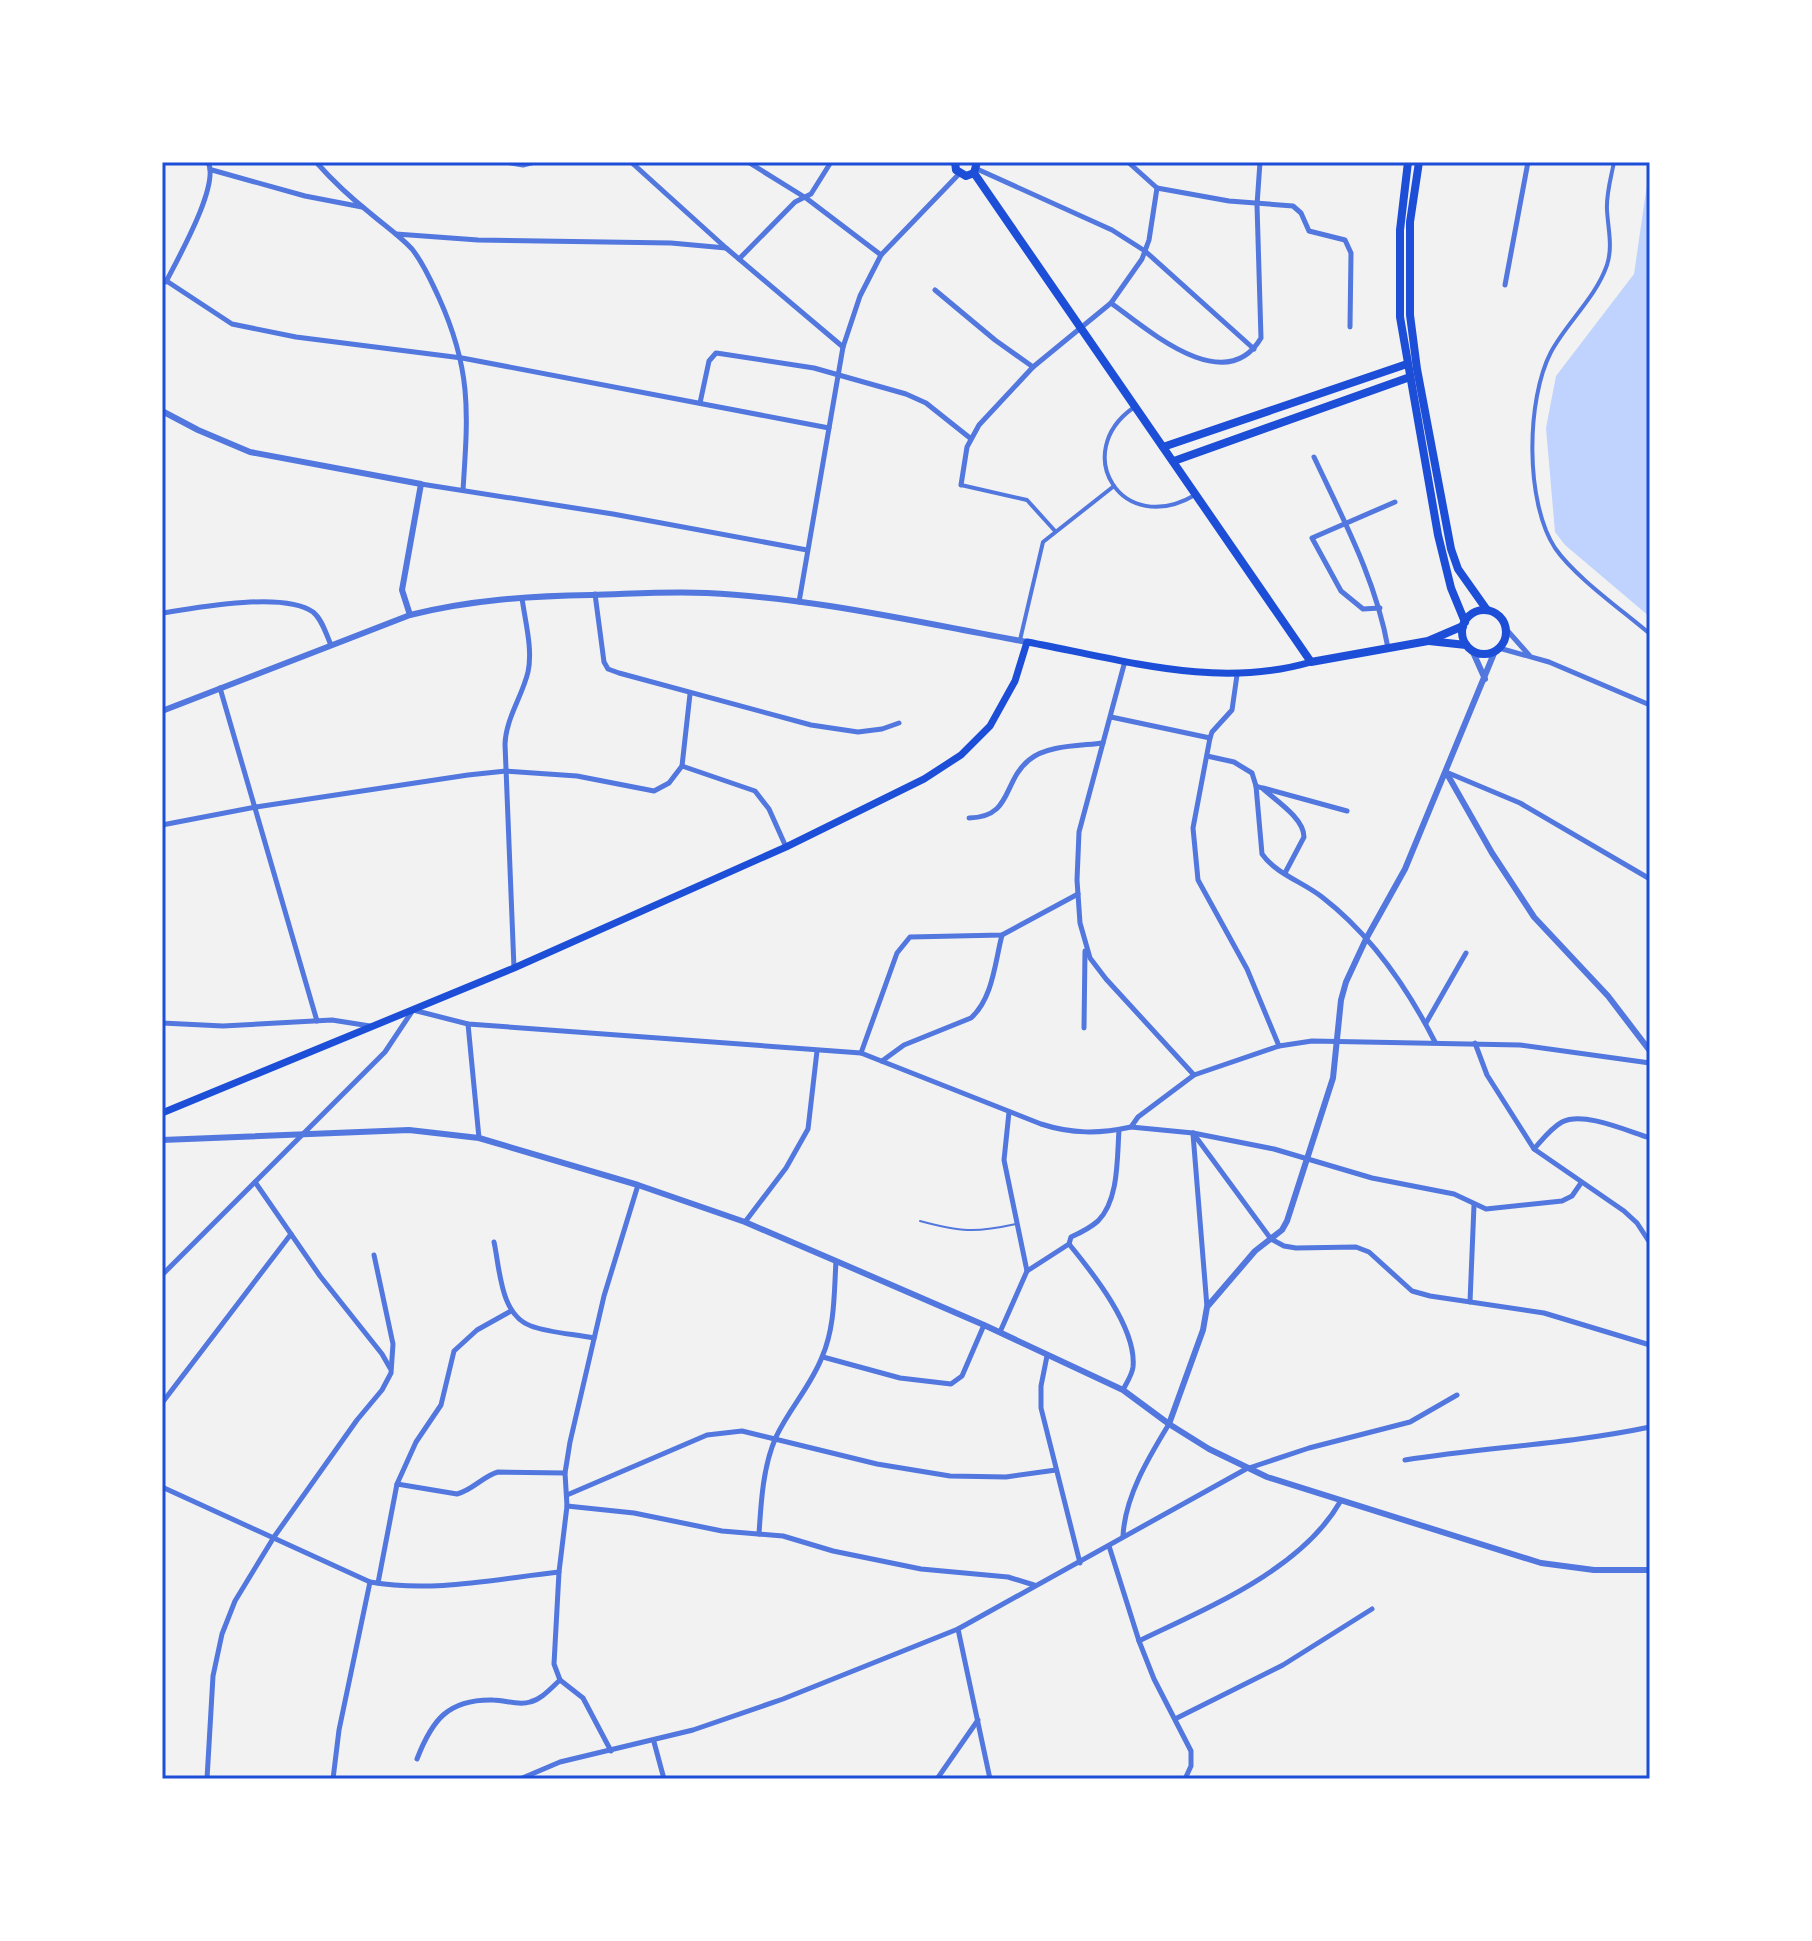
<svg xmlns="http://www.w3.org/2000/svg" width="1812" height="1941" font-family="'IBM Plex Sans',sans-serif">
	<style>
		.water { fill: #bfd3fe }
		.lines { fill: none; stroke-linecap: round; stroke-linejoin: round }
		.service { stroke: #5277de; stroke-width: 2 }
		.pedestrian { stroke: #5277de; stroke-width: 4 }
		.minor { stroke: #5277de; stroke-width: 5 }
		.tertiary { stroke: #5277de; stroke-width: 6 }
		.secondary { stroke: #1d4ed8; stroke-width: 7 }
		.primary { stroke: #1d4ed8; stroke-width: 8 }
		.neatline { fill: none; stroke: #1d4ed8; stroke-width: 3 }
	</style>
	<rect width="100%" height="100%" fill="#f2f2f2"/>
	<!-- water -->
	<polygon class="water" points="1650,164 1650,617 1565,545 1555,532 1546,428 1556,376 1634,274"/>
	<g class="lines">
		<!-- service -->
		<path class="service" d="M920,1221c41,11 55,12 96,3"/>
		<!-- pedestrian -->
		<g class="pedestrian">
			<path d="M1614,162c-3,16 -8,32 -7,48 1,19 6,36 0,55 -12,34 -40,57 -56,87 -25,48 -26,150 4,196 20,29 67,62 95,86"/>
			<path d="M1133,408c-63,45 -11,130 62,87"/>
			<polyline points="961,485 1027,500 1055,531"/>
			<polyline points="1020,640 1043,542 1114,486"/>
		</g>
		<!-- minor -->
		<g class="minor">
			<path d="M316,162c16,18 35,36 54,51 14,12 30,23 42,36 12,15 19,32 27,49 33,73 29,115 24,192"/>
			<polyline points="506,162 523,165 535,162"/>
			<polyline points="631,162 726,248 843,347"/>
			<polyline points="748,162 806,198 881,255"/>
			<polyline points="1128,162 1157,188"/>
			<polyline points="977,169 1112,230 1145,251 1254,349"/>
			<polyline points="212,170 305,196 362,207"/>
			<polyline points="1157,188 1229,201 1293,206 1301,213 1309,231 1345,240 1351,253 1350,327"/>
			<polyline points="396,234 478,240 671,243 726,248"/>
			<polyline points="739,259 795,202 811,194 831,162"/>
			<polyline points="162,278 232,324 296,337 462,358 829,428"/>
			<path d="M166,282c12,-24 54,-97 42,-120"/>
			<polyline points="1505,285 1528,162"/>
			<polyline points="935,290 995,340 1033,367"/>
			<path d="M1111,303c36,26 114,96 150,35l-4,-133 3,-43"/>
			<polyline points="700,403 709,361 716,353 723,354 814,368 906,394 926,403 970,438"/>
			<path d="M1314,457c29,62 62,123 74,191"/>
			<polyline points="421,484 613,514 807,550"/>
			<polyline points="961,485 967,447 979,425 1033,367 1111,303 1142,259 1149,240 1157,188"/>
			<polyline points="595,594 604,662 608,669 619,673 811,725 858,732 882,729 899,723"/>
			<polyline points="799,602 843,347 860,296 881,255 959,174"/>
			<polyline points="1380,608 1363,609 1341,591 1312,538 1395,502"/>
			<path d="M162,613c35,-5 121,-22 151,-1 9,7 13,22 18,33"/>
			<polyline points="1506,629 1529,655"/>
			<polyline points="1499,648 1549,662 1650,705"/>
			<polyline points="1125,661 1079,832 1077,880 1080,923 1090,958 1106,979 1194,1075"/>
			<polyline points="1237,675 1232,710 1212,732 1210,738 1193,828 1198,880 1247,969 1279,1046"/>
			<polyline points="220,688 317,1021"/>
			<polyline points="1111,717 1210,738"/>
			<path d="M1207,756l27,6 18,11 4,13 6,68c14,20 41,28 60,43 48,37 86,92 113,145"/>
			<polyline points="682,766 755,791 769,809 786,847"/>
			<polyline points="1446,772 1520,803 1650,879"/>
			<path d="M1256,786l6,2c13,12 42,30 42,49l-19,36"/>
			<polyline points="1263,788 1347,811"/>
			<path d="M969,818c44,-1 33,-36 60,-58 18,-15 51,-14 74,-17"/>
			<polyline points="162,825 256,807 468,775 506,771 577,776 654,791 669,783 682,766 690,694"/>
			<path d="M514,968l-9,-224c1,-26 17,-47 23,-72 5,-23 -3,-51 -6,-74"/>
			<polyline points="162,1023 223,1026 332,1020 370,1026"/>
			<polyline points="1426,1023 1466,953"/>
			<polyline points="468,1024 479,1138"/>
			<polyline points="1084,1028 1085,951"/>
			<polyline points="1475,1043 1487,1075 1534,1149 1624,1211 1637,1223 1650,1243"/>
			<polyline points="861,1053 897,953 910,937 1002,935 1078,894"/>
			<path d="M882,1061l22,-16 67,-27c22,-20 24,-56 31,-83"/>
			<polyline points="1009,1112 1004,1160 1027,1271"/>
			<polyline points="1131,1127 1193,1133 1274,1149 1372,1178 1454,1194 1486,1209 1562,1201 1572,1196 1581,1183"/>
			<polyline points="1193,1133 1271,1239 1284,1246 1296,1248 1356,1247 1369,1252 1412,1291 1430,1296 1544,1313 1650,1345"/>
			<polyline points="1193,1134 1207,1307"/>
			<path d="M1534,1149c8,-9 17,-21 28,-27 22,-11 65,9 88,16"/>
			<polyline points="255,1182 320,1276 382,1354 390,1368"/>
			<polyline points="745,1222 786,1168 808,1129 817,1051"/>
			<path d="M494,1242c6,27 6,73 37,84 19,7 43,8 63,12"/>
			<path d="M1069,1244c23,28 68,84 64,123 -1,8 -6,15 -10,23"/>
			<path d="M162,1275l223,-223 28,-42 55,14 393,29 180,71c31,10 58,10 90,3l7,-10 56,-42 85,-29 33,-5 208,4 130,18"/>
			<polyline points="1470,1302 1474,1205"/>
			<path d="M1000,1332l27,-61 42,-27 2,-7c9,-4 19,-9 27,-16 21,-21 19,-63 21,-91"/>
			<polyline points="1047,1356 1041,1386 1041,1408 1080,1563"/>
			<polyline points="823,1357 900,1378 951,1384 962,1376 984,1325"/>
			<polyline points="162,1403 291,1234"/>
			<path d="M1405,1460c82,-13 164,-16 245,-33"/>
			<path d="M397,1484l60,10c16,-4 26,-18 41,-22l67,1"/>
			<path d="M162,1487l208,95c63,11 125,-3 189,-10"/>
			<polyline points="567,1495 707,1435 742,1431 877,1464 950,1476 1006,1477 1056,1470"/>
			<polyline points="567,1506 634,1513 722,1531 783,1536 833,1551 921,1569 1008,1577 1034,1585"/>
			<path d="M759,1534c2,-32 4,-68 17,-97 13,-28 35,-51 46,-80 13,-30 12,-63 14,-96"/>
			<path d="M1123,1536c2,-40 26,-79 46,-112"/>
			<polyline points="1109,1546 1139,1641 1154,1679 1191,1751 1191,1766 1185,1779"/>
			<polyline points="378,1583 397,1484 416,1442 441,1405 454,1351 477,1330 511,1311"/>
			<polyline points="958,1629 990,1779"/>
			<path d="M1139,1641c68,-33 162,-71 201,-139"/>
			<polyline points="1177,1718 1283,1665 1372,1609"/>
			<polyline points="654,1742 664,1779"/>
			<polyline points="611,1751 583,1698 560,1680 554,1664 559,1572 567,1506 565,1473 570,1442 604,1296 638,1185"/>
			<path d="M417,1759c15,-39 31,-60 76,-59 13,0 25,6 37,2 12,-3 21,-14 30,-22"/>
			<polyline points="207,1779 213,1676 222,1634 235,1601 274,1537 357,1420 382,1390 391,1373 393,1344 374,1255"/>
			<polyline points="333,1779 339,1730 370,1582"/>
			<polyline points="520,1779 560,1762 693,1730 783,1699 958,1629 1246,1469 1309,1448 1410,1422 1457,1395"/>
			<polyline points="937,1779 978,1720"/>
		</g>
		<!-- tertiary -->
		<g class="tertiary">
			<polyline points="162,411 198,430 250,452 421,484 402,590 410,615"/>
			<polyline points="1472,650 1485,679"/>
			<path d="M162,711l248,-96c60,-15 119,-19 181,-20 39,-1 77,-4 116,-2 108,5 214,30 320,49"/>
			<polyline points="1446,772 1492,853 1534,917 1608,996 1650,1051"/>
			<polyline points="162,1140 409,1130 479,1138 638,1185 745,1222 836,1261 984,1325 1123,1390 1169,1424 1209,1449 1267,1477 1541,1563 1594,1570 1650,1570"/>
			<polyline points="1169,1424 1203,1330 1207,1307 1255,1251 1282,1230 1287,1221 1333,1078 1341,1000 1346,982 1366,939 1405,869 1495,651"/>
		</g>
		<!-- secondary -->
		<path class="secondary" d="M162,1113l352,-145 272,-121 138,-68 37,-24 29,-29 25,-45 12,-39c94,17 189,48 284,20"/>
		<!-- primary -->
		<g class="primary">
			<polyline points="955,162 956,170 966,176 974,173 977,162"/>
			<polyline points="1408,162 1400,230 1400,317 1438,535 1451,588 1465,622"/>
			<polyline points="1419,162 1410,222 1410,315 1417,369 1451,549 1458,569 1487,610"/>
			<polyline points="974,173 1311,662 1428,641 1463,626"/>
			<polyline points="1163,447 1407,364"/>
			<polyline points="1174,461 1410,377"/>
			<circle cx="1484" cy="632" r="22"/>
			<polyline points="1429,641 1466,645"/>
		</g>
	</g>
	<!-- border -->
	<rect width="1812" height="1941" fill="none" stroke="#ffffff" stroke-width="328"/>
	<rect x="164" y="164" width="1484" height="1613" class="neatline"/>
</svg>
